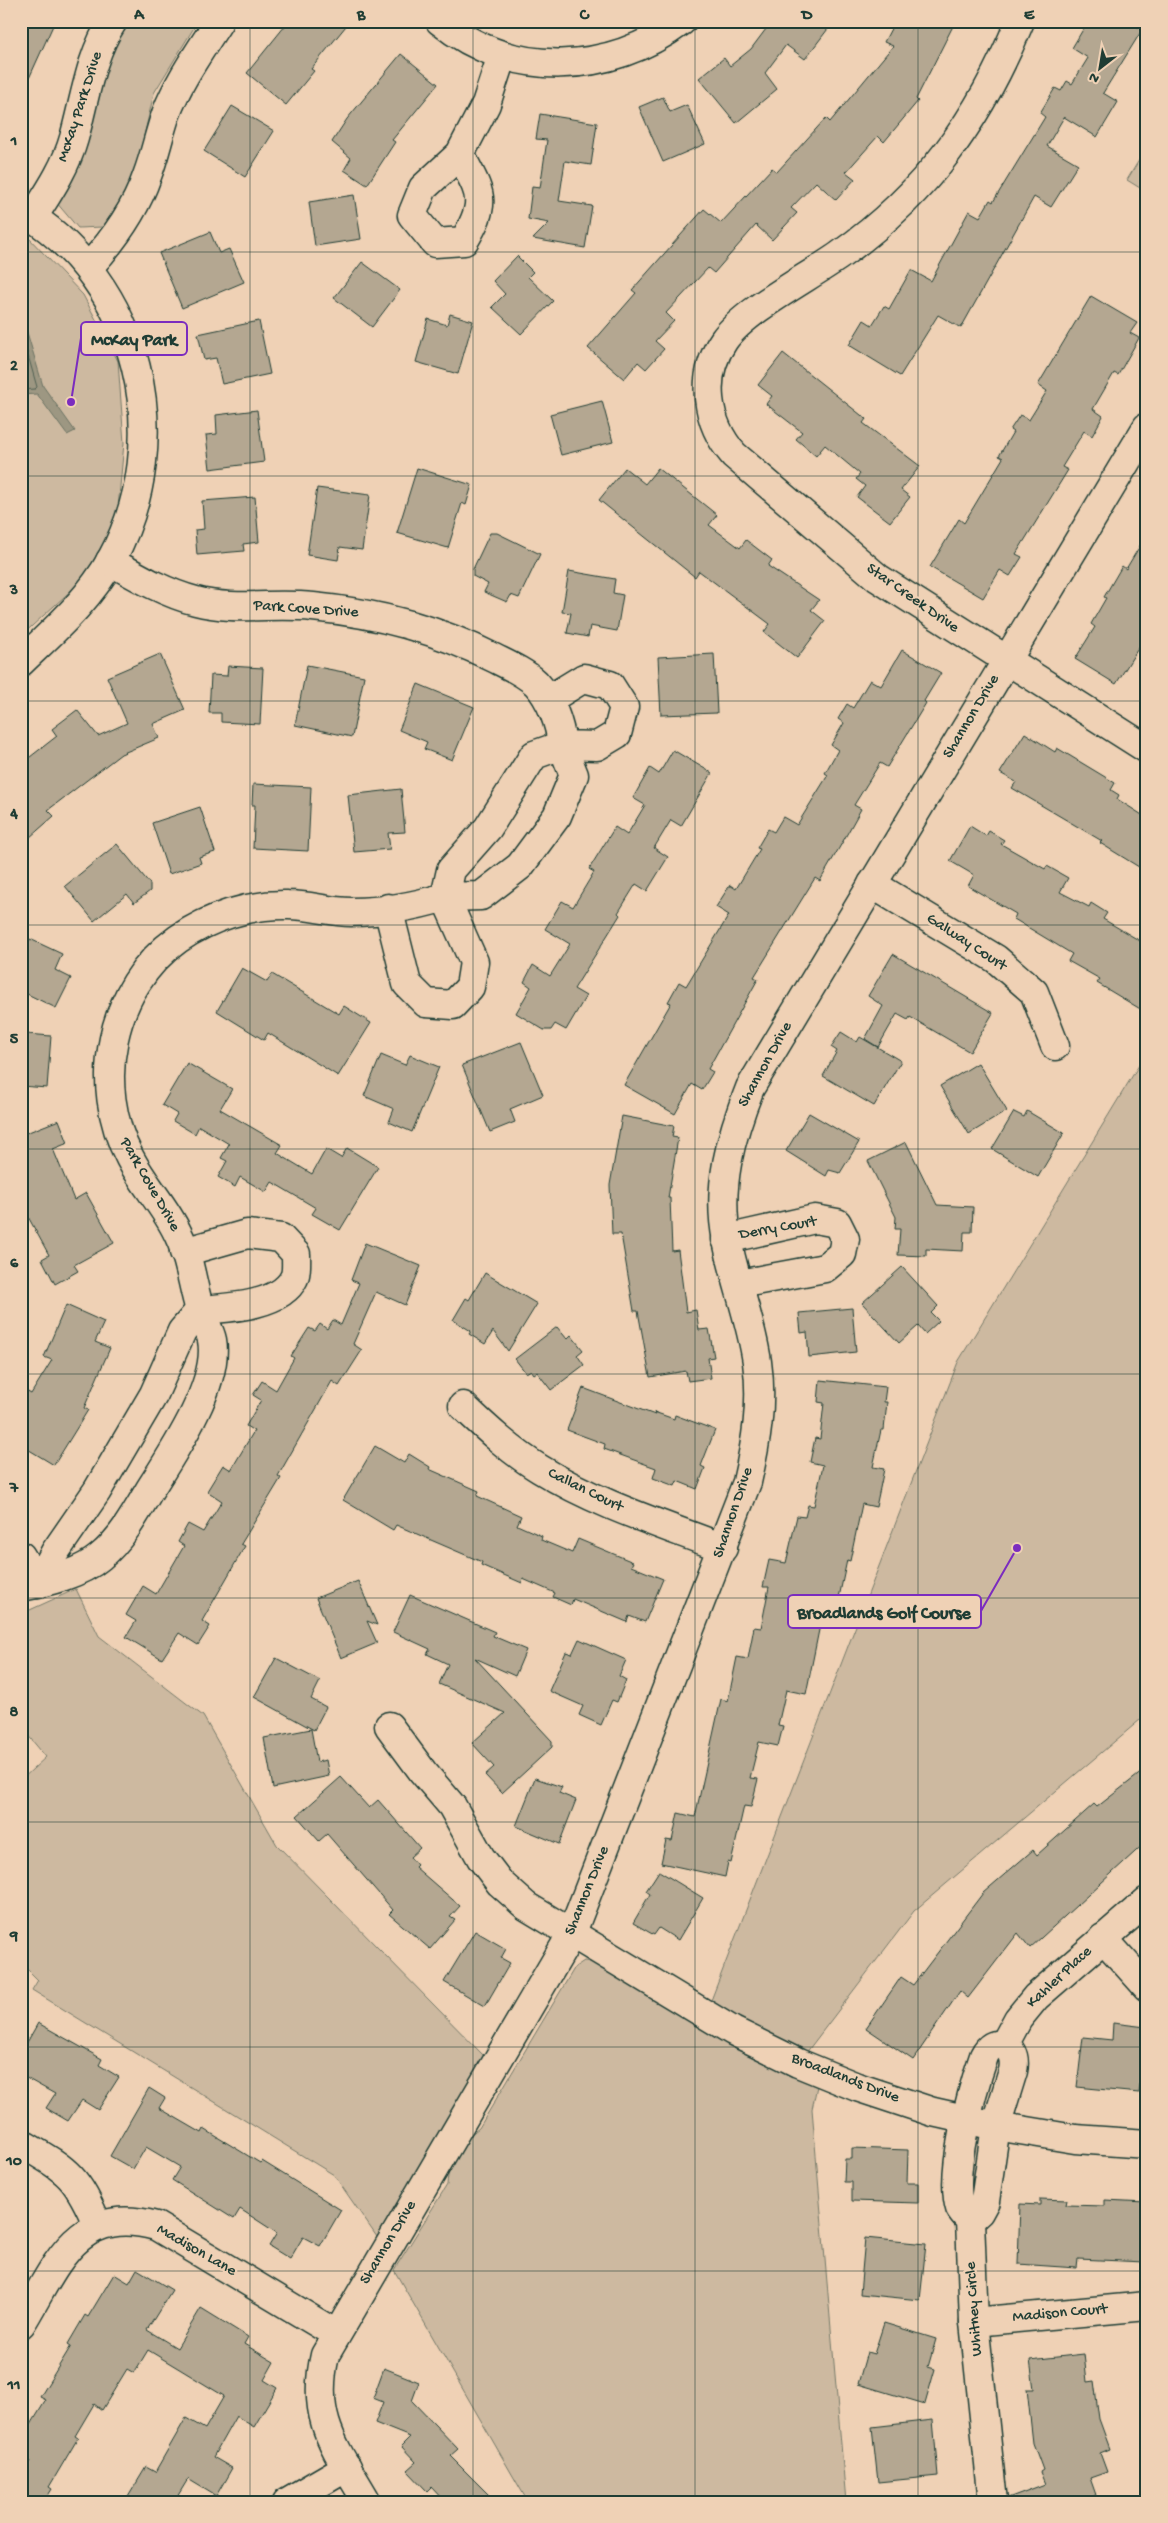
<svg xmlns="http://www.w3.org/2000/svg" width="1168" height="2523" font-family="'Gochi Hand',sans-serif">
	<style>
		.green { fill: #cdb9a0; stroke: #767b6a }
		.water { fill: #9d9782; stroke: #6b7363 }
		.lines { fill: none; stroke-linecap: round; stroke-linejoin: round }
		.shore { stroke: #516153; stroke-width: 1 }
		.building { fill: #b4a791; stroke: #1f3d34 }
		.minor-casing { stroke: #1f3d34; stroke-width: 31 }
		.minor { stroke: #efd1b5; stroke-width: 28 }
		.grid { fill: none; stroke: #1f3d34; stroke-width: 1; stroke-opacity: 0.55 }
		.labels { text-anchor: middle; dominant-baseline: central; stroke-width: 4.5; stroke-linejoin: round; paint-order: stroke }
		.street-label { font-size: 16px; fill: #1f3d34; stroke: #efd1b5 }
		.leader { fill: none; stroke: #7b2cbf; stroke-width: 2 }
		.callout-dot { fill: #7b2cbf; stroke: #efd1b5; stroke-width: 2 }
		.callout { fill: #efd1b5; stroke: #7b2cbf; stroke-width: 2 }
		.callout-label { font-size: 18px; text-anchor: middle; font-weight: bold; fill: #1f3d34 }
		.neatline { fill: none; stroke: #1f3d34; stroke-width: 2 }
		.grid-label { font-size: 16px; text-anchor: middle; font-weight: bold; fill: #1f3d34 }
	</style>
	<rect width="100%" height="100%" fill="#efd1b5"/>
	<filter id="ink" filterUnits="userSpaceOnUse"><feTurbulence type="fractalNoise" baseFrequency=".02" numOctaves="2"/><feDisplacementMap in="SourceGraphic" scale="10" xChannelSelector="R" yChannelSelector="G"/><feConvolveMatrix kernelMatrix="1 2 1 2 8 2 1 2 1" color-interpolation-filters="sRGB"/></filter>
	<g filter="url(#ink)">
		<!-- green -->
		<g class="green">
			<polygon points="122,21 198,21 154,93 134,179 103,227 78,228 56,202 99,66"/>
			<polygon points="1147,147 1147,177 1140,188 1127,180"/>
			<polygon points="21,233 28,237 83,295 118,361 124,443 118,508 106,545 87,576 21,636"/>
			<polygon points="1147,1052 1147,1714 914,1911 806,2053 710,2003 958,1362"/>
			<polygon points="76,1589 99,1636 203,1716 277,1845 485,2057 377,2237 334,2175 32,1990 38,1980 21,1963 21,1780 46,1757 21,1727 21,1614"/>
			<path d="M584,1961l8,1 128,77 97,47 -5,23 34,393h-318l-134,-232 53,-85c1,-22 15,-45 32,-57l96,-161z"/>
		</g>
		<!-- water -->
		<polygon class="water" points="21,322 26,329 43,386 75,431 67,435 37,394 21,395"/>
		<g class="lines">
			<!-- shore -->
			<polyline class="shore" points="21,331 37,387 35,389 21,390"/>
		</g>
		<!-- building -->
		<g class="building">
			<polygon points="21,21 55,21 21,96"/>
			<polygon points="289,21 350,21 311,69 314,71 286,105 247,73"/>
			<polygon points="772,21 834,21 805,59 786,45 765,73 777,89 736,123 699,78 724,58 730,66 751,49"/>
			<polygon points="895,21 943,21 953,26 916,99 918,101 884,142 878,136 846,172 855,179 836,200 816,182 791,208 797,213 772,240 756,225 714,273 708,268 666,313 674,321 655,341 664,349 646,369 638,362 624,379 588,348 636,293 632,290 704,209 721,223 772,168 777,172 826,118 830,122 893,46 884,42"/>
			<polygon points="1088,21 1128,21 1142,30 1103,93 1118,102 1097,137 1064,117 1047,146 1078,164 1051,207 1034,197 961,328 938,315 900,376 849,345 864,320 872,325 884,306 889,309 911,270 931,281 969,211 980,217 990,200 993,202 1045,117 1040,113 1055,88 1061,91 1067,81 1072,84 1088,58 1072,48"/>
			<polygon points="401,54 438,84 392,140 395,142 367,185 344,170 351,158 332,142 347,119"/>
			<polygon points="663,97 670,112 687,105 705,144 663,162 639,107"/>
			<polygon points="232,106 274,131 245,177 204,151"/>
			<polygon points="540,114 597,123 591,165 565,161 559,201 592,206 585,248 533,239 549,223 528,219 532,187 540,188 547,140 536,139"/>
			<polygon points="354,195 361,239 315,246 309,202"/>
			<polygon points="210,232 219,253 229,249 244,282 182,308 159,253"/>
			<polygon points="517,256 533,272 528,277 553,301 521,334 492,307 505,294 493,281"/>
			<polygon points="362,262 400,290 372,327 334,298"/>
			<polygon points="1091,296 1137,323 1130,333 1139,338 1118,375 1114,373 1093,409 1103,416 1092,436 1084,431 1062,467 1068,470 1016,554 1022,557 1010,576 1000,570 983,598 930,567 959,519 964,523 1003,458 999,456 1013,432 1010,430 1020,415 1029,420 1047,391 1038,385"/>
			<polygon points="450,314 473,321 458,374 416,362 428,319 447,325"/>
			<polygon points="259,321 270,374 222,384 216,358 204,360 198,334"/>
			<polygon points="783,353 866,419 863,423 920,466 901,490 910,497 890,522 857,497 865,486 856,479 860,474 825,445 816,456 796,439 802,432 766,404 772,396 758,385"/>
			<polygon points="602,401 613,442 561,455 550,414"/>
			<polygon points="257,410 264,462 210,469 206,435 217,434 216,415"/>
			<polygon points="417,468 472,485 466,505 462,503 448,548 397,533"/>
			<polygon points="625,468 645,484 658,468 717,515 709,525 740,548 746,540 772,560 768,566 819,600 811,610 825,621 797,658 764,632 770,624 699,571 695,577 599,500"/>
			<polygon points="317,488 370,495 362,550 340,547 338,560 307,555"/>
			<polygon points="255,497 259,542 243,544 244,551 197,555 195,530 204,529 202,501"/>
			<polygon points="490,533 497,533 540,554 519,598 511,595 507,602 484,592 488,584 473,576 473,569"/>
			<polygon points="1147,534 1147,634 1116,684 1075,659 1095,627 1091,624 1106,598 1104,597 1122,566 1126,569"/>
			<polygon points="569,571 615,579 613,593 623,595 617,631 590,626 588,637 567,633 571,613 562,612"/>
			<polygon points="902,650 941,673 924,701 926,703 887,767 880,763 854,805 861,809 842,843 820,881 815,878 754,977 758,979 708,1069 713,1072 702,1090 692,1084 675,1114 624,1085 671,1003 668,1002 679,982 686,986 729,915 716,907 730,885 736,889 760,849 757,848 768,829 774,832 783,817 797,825 828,775 825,773 838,750 831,745 844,723 838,719 847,704 853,708 870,680 881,686"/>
			<polygon points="160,654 185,710 153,724 159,738 121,754 48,810 54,816 21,845 21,764 57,736 52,729 77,710 98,736 127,723 107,677"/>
			<polygon points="714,654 717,713 661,715 658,657"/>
			<polygon points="307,665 364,676 352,737 295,725"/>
			<polygon points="228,666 263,668 260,724 221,722 221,713 209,713 211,675 227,676"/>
			<polygon points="418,684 474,707 452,760 424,749 427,742 399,730"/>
			<polygon points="1025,733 1055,752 1057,748 1115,783 1111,790 1119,795 1117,799 1147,818 1147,872 1100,843 1102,841 1012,788 1016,782 1000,773"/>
			<polygon points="673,750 712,773 681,826 671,820 654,848 668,857 647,891 636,884 618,913 620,915 574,989 586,996 566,1030 555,1024 551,1030 544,1030 516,1013 531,987 524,982 533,965 550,976 570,944 545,929 562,901 573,907 594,872 589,869 615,827 627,835 645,805 633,798 650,768 659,774"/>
			<polygon points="253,784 311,787 308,851 253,848 255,805 252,805"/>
			<polygon points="401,789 405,832 388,833 390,849 354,852 348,795"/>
			<polygon points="200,807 215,852 199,857 201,863 169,874 152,823"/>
			<polygon points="970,826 986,836 989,831 1004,840 1001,844 1045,869 1047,866 1068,878 1060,892 1089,907 1091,903 1107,913 1103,919 1147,945 1147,1013 1097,983 1100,979 1068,961 1072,954 1014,919 1016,914 968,886 974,875 950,861"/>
			<polygon points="117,844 150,884 150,891 134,903 127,894 94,921 65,886"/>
			<polygon points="30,939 62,954 55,970 71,978 56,1008 21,991 21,956"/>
			<polygon points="893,954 993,1013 970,1052 910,1017 908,1020 897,1014 878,1047 865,1039 883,1006 868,996"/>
			<polygon points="242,968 267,982 272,974 339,1014 344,1006 371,1023 338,1076 268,1033 264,1040 217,1011"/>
			<polygon points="841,1032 857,1042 860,1037 901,1061 874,1106 823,1076 837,1051 831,1047"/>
			<polygon points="27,1034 51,1036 47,1088 21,1086 21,1055 25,1056"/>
			<polygon points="521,1042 543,1095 510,1109 515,1122 490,1132 462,1065"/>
			<polygon points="381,1055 405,1065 410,1055 439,1067 412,1132 389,1122 394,1109 364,1096"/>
			<polygon points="187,1063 232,1089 220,1109 282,1145 277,1153 312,1174 326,1149 341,1158 347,1148 378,1167 340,1230 312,1214 316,1208 272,1182 266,1192 240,1177 235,1187 218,1177 227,1161 221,1158 229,1144 199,1126 195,1134 173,1121 177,1114 162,1105"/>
			<polygon points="978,1063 1007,1111 969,1134 940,1086"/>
			<polygon points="1027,1111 1064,1133 1038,1177 992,1149 1014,1112 1024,1117"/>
			<polygon points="809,1113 859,1142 840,1173 829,1170 826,1176 786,1151"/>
			<polygon points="622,1116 674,1126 672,1137 678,1138 668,1198 670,1198 672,1251 678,1250 686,1312 696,1310 699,1330 709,1329 714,1357 708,1358 711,1378 688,1381 686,1371 650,1377 638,1311 634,1311 621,1234 612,1234 610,1185"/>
			<polygon points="59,1120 68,1143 53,1149 74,1200 86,1193 114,1243 74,1265 78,1271 55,1284 42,1259 49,1255 21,1204 21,1135"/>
			<polygon points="906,1142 937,1205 973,1207 972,1232 964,1232 963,1251 926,1249 926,1256 898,1255 900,1229 895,1229 896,1217 868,1161"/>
			<polygon points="365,1243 421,1266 405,1305 376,1292 353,1344 362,1350 339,1386 332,1381 278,1476 281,1478 241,1544 245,1546 202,1621 210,1626 198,1645 179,1633 162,1659 126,1637 136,1621 126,1615 143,1586 156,1594 184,1546 178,1542 188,1524 203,1532 222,1501 207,1491 223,1465 231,1470 254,1431 246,1426 261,1400 253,1395 262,1381 276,1390 294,1358 291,1356 309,1328 315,1331 320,1324 327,1329 333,1320 341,1325 359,1283 351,1280"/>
			<polygon points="902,1267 938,1306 931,1313 939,1321 925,1334 918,1326 899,1343 862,1303"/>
			<polygon points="485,1273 537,1304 508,1351 493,1331 485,1344 469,1334 471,1331 453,1320 466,1298 469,1300"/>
			<polygon points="66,1305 104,1322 95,1342 110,1348 84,1408 88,1410 54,1465 21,1445 21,1388 31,1394 52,1360 44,1357"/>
			<polygon points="852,1308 856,1352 809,1357 807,1332 801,1333 799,1313"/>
			<polygon points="557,1327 567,1339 571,1335 583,1350 577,1355 584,1365 551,1390 537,1372 534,1374 531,1370 526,1373 515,1359"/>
			<polygon points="820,1380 886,1387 884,1402 887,1402 884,1430 881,1430 873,1467 884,1469 876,1507 862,1504 850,1561 847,1560 837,1607 830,1606 827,1621 821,1620 806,1694 786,1690 778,1725 783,1726 778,1746 759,1742 750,1778 758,1779 751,1807 744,1806 731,1863 728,1862 725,1877 661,1863 666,1840 672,1841 678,1813 695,1817 721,1699 728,1701 737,1657 748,1659 754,1627 761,1628 769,1587 763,1587 769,1560 786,1563 797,1516 805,1517 808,1505 814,1506 823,1465 810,1462 815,1438 820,1439 824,1403 818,1402"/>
			<polygon points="583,1388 655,1415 654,1412 674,1419 675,1415 715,1430 701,1466 705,1468 697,1489 677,1481 675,1486 653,1478 656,1468 604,1449 605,1444 567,1430"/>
			<polygon points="375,1446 404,1463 409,1454 430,1467 429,1469 479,1491 477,1496 521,1516 517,1525 542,1536 541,1540 572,1553 578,1539 633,1562 631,1566 663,1579 645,1622 629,1616 627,1622 573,1599 571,1605 553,1597 555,1593 523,1579 522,1583 481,1565 482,1562 396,1525 393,1530 343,1500"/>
			<polygon points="358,1581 377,1625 367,1621 377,1643 341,1658 316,1598"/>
			<polygon points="410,1595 495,1632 493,1636 526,1650 515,1676 475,1658 552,1741 552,1747 502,1793 485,1775 494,1767 472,1743 505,1713 439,1684 448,1664 427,1654 430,1649 393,1632"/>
			<polygon points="579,1639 626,1660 619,1676 626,1680 617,1702 612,1700 601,1725 579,1715 583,1706 549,1691 566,1652 572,1654"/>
			<polygon points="276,1658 320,1681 311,1699 326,1707 314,1730 254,1697"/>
			<polygon points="311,1729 317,1762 326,1760 329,1776 273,1788 264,1738"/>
			<polygon points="1147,1768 1147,1841 1030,1948 1018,1933 968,1998 960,1991 913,2060 866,2028 901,1977 913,1985 983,1893 1033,1850 1037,1855 1094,1804 1097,1807"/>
			<polygon points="341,1777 369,1808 378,1800 420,1848 410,1857 417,1865 415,1867 460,1906 450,1917 455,1920 430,1949 389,1914 393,1910 327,1834 319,1841 297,1816"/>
			<polygon points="535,1778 562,1787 559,1793 576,1800 559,1844 516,1826"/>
			<polygon points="659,1871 703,1898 678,1940 659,1928 654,1935 633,1923 650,1894 646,1891"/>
			<polygon points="475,1931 506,1949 501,1958 510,1963 485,2006 444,1982"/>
			<polygon points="38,2023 102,2059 99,2065 119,2077 98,2110 82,2100 68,2121 46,2108 55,2094 21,2075 21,2053"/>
			<polygon points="1113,2023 1146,2027 1139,2093 1077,2087 1083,2037 1112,2040"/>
			<polygon points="149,2088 165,2098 159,2108 202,2133 204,2129 260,2163 262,2161 341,2210 320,2246 303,2237 290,2259 269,2246 277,2233 240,2209 234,2219 172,2180 180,2167 146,2147 133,2169 110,2156"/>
			<polygon points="852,2148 908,2150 907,2183 918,2183 918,2203 852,2201 852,2182 844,2182 845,2159 852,2159"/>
			<polygon points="1040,2199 1067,2200 1066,2205 1105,2206 1105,2200 1146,2202 1144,2262 1078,2259 1077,2268 1018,2264 1020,2204 1040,2205"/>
			<polygon points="865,2238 926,2244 920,2300 860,2294"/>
			<polygon points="137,2269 172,2290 147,2330 177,2348 201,2308 248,2337 244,2344 274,2362 264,2380 277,2388 254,2427 236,2416 213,2457 232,2468 216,2496 188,2479 174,2502 125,2502 146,2467 155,2472 186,2418 205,2429 224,2396 148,2350 134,2373 127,2369 102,2410 94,2404 75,2436 78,2438 49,2487 52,2489 44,2502 21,2502 21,2476 30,2461 21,2455 21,2441 46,2400 40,2397 71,2346 68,2344 85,2315 88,2317 114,2274 129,2283"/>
			<polygon points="884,2323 936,2339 928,2367 935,2369 925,2404 858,2384 867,2352 874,2354"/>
			<polygon points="1084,2354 1087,2382 1094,2381 1099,2419 1110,2449 1100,2453 1107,2472 1090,2478 1096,2495 1078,2502 1008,2502 1008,2498 1045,2484 1040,2472 1043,2470 1033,2443 1027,2389 1034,2389 1030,2360"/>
			<polygon points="384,2368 419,2382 412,2401 458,2449 450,2456 496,2502 445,2502 431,2487 427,2491 407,2470 416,2462 401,2446 410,2437 375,2423 383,2402 373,2398"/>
			<polygon points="933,2420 938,2476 878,2482 872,2427"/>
		</g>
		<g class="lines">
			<defs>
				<g id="minor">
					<path d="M440,21c72,59 169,54 242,0"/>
					<path d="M1020,21c-40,98 -93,172 -180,234 -32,23 -95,55 -116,85 -25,36 -18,83 10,115l144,123 269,171"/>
					<path d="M460,154c20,40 29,45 4,87l-29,2 -23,-28 11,-27 37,-34 26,-50 16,-49"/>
					<path d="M21,210c120,72 156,230 90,350 -22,40 -58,71 -90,102"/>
					<path d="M33,217c16,-25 33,-50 41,-79 11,-39 16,-82 39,-117"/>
					<path d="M88,268c25,-27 47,-57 59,-92 8,-21 12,-42 19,-62 13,-34 34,-63 53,-93"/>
					<path d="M110,561c28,16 55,32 86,40 38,10 78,2 117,6 63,6 124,22 181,51 14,7 30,14 42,25 15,16 24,41 26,62l35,1 20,-12 7,-27 -14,-22 -26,-7 -36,22"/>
					<polygon points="562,745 574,775 557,816 520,866 481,896 445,897 451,870 488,828 534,755"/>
					<polyline points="872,884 996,959 1034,992 1055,1046"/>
					<polyline points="726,1239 815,1219 837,1223 845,1239 842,1254 825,1268 739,1284"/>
					<path d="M463,1406c24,23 49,46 77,63 57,35 121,55 183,79"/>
					<polyline points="21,1556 38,1584"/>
					<path d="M38,1584l17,-32 42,-61 57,-97 28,-63 18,-21c27,-2 81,-4 94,-32 3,-6 2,-17 2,-24l-15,-16 -34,-4 -63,18"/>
					<path d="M21,1587c26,-5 59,-13 79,-30 22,-18 36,-44 50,-68 23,-36 70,-106 62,-149 -2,-10 -9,-20 -12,-30 -8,-25 -10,-53 -22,-76 -13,-28 -34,-49 -48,-76 -39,-73 -20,-171 48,-219 32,-22 71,-35 110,-34 21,0 42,7 63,7 31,0 64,-6 94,-15l29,65 -4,25 -17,18 -27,-2 -19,-19 -19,-76"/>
					<polyline points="389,1726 423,1772 452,1806 481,1858 500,1883 526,1906 733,2031 798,2063 857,2087 933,2112 996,2126 1075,2139 1147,2144"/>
					<polyline points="1103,1938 1147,1987"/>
					<polyline points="1004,2045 1018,2019 1036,1997 1147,1901"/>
					<path d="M21,2143c47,28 55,31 77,83"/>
					<path d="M970,2220l9,-8 6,-11 11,-75 17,-55c2,-10 1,-20 -9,-26 -11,-1 -15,1 -20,11 -12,34 -35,117 -24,152 2,4 6,8 10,12l4,102 19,180"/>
					<polyline points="974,2322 1147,2306"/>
					<path d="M21,2324c35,-57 54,-120 135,-98l180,108"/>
					<polyline points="287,2502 347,2467"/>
					<path d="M367,2502c-31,-54 -57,-82 -42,-147l246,-420 176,-453c9,-39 16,-79 10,-120 -6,-42 -22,-81 -30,-122 -11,-52 4,-105 23,-152l397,-661"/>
				</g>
			</defs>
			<!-- minor casing -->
			<use href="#minor" class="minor-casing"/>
			<!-- minor -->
			<use href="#minor" class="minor"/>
		</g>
	</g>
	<!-- grid -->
	<path class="grid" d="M250,21v2481M473,21v2481M695,21v2481M918,21v2481M21,252h1126M21,476h1126M21,701h1126M21,925h1126M21,1149h1126M21,1374h1126M21,1598h1126M21,1822h1126M21,2047h1126M21,2271h1126"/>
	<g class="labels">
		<!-- street labels -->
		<g class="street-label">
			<text transform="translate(81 107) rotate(-72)">McKay Park Drive</text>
			<text transform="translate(912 599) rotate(35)">Star Creek Drive</text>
			<text transform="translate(306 610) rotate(4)">Park Cove Drive</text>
			<text transform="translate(972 717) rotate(-59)">Shannon Drive</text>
			<text transform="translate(966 943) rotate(33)">Galway Court</text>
			<text transform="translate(766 1065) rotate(-61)">Shannon Drive</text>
			<text transform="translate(149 1185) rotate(60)">Park Cove Drive</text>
			<text transform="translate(778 1229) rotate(-10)">Derry Court</text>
			<text transform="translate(585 1491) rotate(26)">Callan Court</text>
			<text transform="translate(734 1513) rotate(-71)">Shannon Drive</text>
			<text transform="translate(588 1891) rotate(-68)">Shannon Drive</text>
			<text transform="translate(1060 1978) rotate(-43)">Kahler Place</text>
			<text transform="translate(845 2079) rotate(21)">Broadlands Drive</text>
			<text transform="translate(389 2243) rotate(-59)">Shannon Drive</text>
			<text transform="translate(196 2251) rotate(30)">Madison Lane</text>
			<text transform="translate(975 2309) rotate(-94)">Whitney Circle</text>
			<text transform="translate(1060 2314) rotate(-5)">Madison Court</text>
		</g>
	</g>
	<!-- callouts -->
	<path class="leader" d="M71 402L81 338M1017 1548L981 1611"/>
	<g class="callout-dot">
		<circle cx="71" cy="402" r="5"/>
		<circle cx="1017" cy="1548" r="5"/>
	</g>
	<g class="callout">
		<rect x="81" y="322" width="106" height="33" rx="5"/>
		<rect x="788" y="1595" width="193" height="33" rx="5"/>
	</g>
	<g class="callout-label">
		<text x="134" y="345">McKay Park</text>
		<text x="884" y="1618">Broadlands Golf Course</text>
	</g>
	<!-- margin -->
	<rect width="1168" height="2523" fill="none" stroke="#efd1b5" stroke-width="55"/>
	<!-- north arrow -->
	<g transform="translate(1100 68) rotate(211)" stroke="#efd1b5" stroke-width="4" paint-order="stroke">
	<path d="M0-4L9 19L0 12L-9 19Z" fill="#1f3d34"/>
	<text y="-8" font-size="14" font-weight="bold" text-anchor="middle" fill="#1f3d34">N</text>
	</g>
	<rect x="28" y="28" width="1112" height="2468" class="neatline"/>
	<g class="grid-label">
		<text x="139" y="19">A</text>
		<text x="361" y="19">B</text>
		<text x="584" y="19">C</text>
		<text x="807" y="19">D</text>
		<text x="1029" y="19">E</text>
		<text x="14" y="145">1</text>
		<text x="14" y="370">2</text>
		<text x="14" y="594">3</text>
		<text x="14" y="818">4</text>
		<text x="14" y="1043">5</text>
		<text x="14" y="1267">6</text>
		<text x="14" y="1492">7</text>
		<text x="14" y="1716">8</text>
		<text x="14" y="1940">9</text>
		<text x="14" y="2165">10</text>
		<text x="14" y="2389">11</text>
	</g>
</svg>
